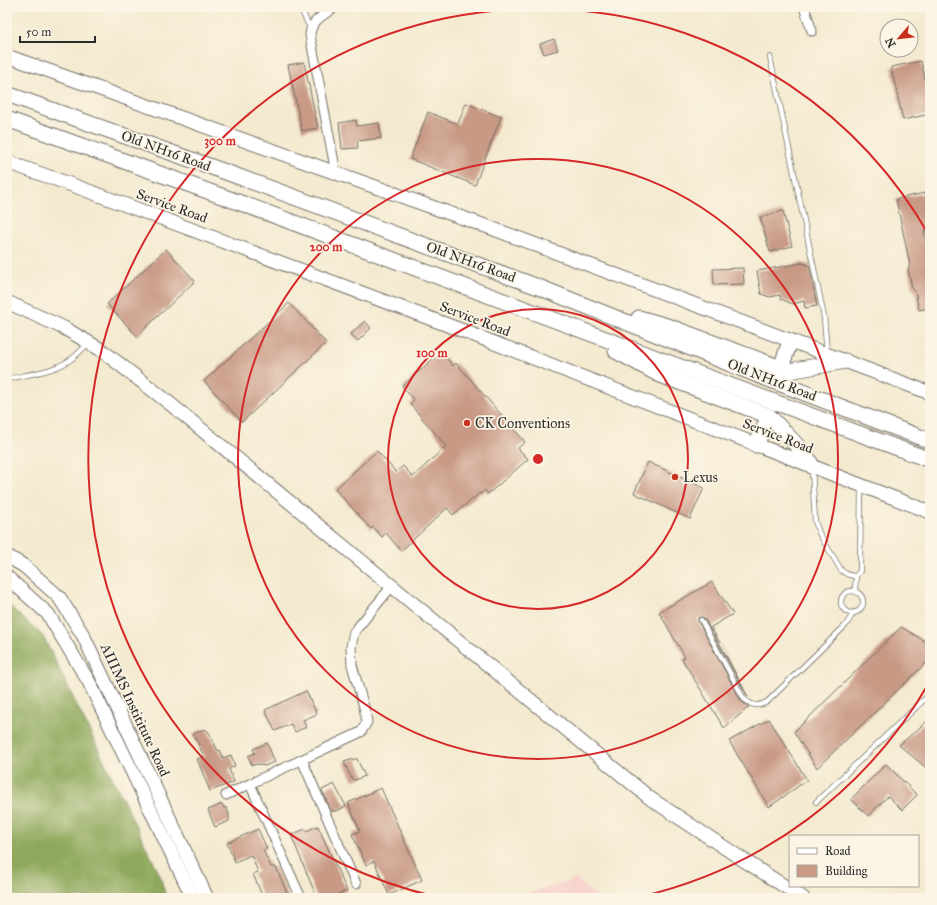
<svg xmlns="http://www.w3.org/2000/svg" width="937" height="905" font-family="'IM FELL Great Primer',serif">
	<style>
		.built { fill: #f7d0ca }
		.forest { fill: #8fa95b; stroke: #5d6a43 }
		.building { fill: #c89985 }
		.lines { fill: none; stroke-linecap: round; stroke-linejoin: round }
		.lane-casing { stroke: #716e65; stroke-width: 6 }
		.street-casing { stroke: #716e65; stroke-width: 11 }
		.secondary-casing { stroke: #716e65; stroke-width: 15 }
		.primary-casing { stroke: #716e65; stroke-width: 17 }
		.lane { stroke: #fff; stroke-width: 4.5 }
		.street { stroke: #fff; stroke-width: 9 }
		.secondary { stroke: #fff; stroke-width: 13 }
		.primary { stroke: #fff; stroke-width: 15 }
		.ring { fill: none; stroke: #d62828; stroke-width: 2 }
		.poi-dot { fill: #c8321e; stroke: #fcf5e5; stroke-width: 1.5 }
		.labels { text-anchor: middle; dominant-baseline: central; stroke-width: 3.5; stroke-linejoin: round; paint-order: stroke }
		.street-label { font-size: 14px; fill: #2b2b2b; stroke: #fcf5e5 }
		.poi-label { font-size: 14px; fill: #2b2b2b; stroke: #fcf5e5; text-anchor: start }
		.centre { fill: #d62828; stroke: #fcf5e5; stroke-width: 2 }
		.ring-label { font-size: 12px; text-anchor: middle; font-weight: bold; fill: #d62828; stroke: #fcf5e5; stroke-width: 3.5; stroke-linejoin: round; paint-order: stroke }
	</style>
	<rect width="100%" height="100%" fill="#fcf5e5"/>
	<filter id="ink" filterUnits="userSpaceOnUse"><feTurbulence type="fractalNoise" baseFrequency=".025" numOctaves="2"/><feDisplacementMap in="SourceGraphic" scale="8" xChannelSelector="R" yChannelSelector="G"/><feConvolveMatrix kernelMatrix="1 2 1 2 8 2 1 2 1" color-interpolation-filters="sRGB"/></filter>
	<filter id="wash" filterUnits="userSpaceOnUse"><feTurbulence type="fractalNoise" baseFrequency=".012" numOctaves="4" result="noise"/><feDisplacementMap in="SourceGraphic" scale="16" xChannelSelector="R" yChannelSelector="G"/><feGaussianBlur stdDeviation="0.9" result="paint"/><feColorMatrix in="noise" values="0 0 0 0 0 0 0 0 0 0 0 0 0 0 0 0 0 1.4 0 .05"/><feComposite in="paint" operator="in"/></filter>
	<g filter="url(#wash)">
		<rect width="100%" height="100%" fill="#f4ead0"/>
		<!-- built -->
		<polygon class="built" points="576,879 599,898 513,898"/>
		<!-- forest -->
		<polygon class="forest" points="7,604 43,636 160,875 166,898 7,898"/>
		<g id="blocks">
			<!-- building -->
			<g class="building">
				<polygon points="554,39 558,50 544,54 540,44"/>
				<polygon points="921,61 930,102 930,114 903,120 891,67"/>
				<polygon points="304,62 318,128 302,131 288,65"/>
				<polygon points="466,103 501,117 475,185 410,159 428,112 458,124"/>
				<polygon points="356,120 357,126 379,123 381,138 357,141 358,148 342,149 339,123"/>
				<polygon points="930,192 930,229 924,231 930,261 930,308 919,310 915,291 912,288 908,269 910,265 896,199"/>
				<polygon points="783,211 792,246 770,252 760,217"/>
				<polygon points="166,249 195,281 137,336 107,304"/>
				<polygon points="802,263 809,265 817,306 805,308 804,301 793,304 781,299 780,295 770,297 761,294 757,271"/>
				<polygon points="743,268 744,284 714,285 713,269"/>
				<polygon points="289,303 326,343 242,422 204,381"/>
				<polygon points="365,321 371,328 358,341 351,334"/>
				<polygon points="441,352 453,366 456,363 525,442 518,448 528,459 488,494 485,490 481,494 480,493 453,515 447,508 401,551 386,533 382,537 373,527 371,529 335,489 377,451 396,472 403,466 413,477 446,446 410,404 414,400 402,386"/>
				<polygon points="648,462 704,488 690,519 634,493"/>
				<polygon points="712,582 733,614 711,627 748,697 704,618 700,617 698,618 698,621 741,701 749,707 724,728 682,659 685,657 659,612"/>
				<polygon points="901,627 930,644 930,659 817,768 794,732"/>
				<polygon points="306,691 317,714 303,720 306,727 295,732 291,724 275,731 265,710"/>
				<polygon points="769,719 807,780 769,807 729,741"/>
				<polygon points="930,719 930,771 899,745"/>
				<polygon points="204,729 208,731 218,751 220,750 223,758 231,755 235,766 229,769 234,782 210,791 197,759 204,756 193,734"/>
				<polygon points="267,743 275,762 264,766 259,764 252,765 248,756 255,753 253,749"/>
				<polygon points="354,759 357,759 365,776 355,780 352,779 344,762"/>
				<polygon points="886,764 917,795 902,810 888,796 868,816 851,799"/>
				<polygon points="334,784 346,806 337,811 331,811 322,790"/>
				<polygon points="381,788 422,880 389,895 374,861 366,865 352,834 360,831 348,803"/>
				<polygon points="222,804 224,808 226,807 229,814 229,821 215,827 208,810"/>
				<polygon points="318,826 347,891 336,895 336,898 317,898 291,835 305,829 306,831"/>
				<polygon points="258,829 267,849 263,850 271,867 276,867 289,898 263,898 253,874 258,872 251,855 235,862 227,843"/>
			</g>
		</g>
	</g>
	<g filter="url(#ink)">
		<use href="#blocks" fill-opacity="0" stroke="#716e65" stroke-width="1"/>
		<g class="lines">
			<defs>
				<g id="lane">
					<polyline points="300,7 310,28"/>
					<polyline points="770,57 824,317 827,353"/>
					<path d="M7,379c22,-5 49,-7 67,-22 5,-4 9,-9 14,-13"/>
					<path d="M812,469l3,52 4,12 22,37c5,4 8,6 15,6l4,-5 1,-84"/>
					<polyline points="855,591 856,576"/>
					<circle cx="852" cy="602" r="11"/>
					<path d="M701,620l43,79c9,7 13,8 23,3l79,-77 8,-13"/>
					<polyline points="816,802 930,694"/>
				</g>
				<g id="street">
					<path d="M335,7c-11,8 -24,13 -25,28l26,138"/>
					<polyline points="804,7 812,31"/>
					<polyline points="302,760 356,884"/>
					<polyline points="250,784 301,898"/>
					<polyline points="226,795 361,732 367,722 364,707 352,665 351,647 354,632 392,586"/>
				</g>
				<g id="secondary">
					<polyline points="7,56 491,228 930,393"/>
					<polyline points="7,162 75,186 461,330 930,512"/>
					<polyline points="7,302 64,328 100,349 168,402 651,799 742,859 803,898"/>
					<polyline points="7,556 24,566 59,597 83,635 207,898"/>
					<polyline points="7,577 48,614 89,682 193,898"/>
				</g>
				<g id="primary">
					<polyline points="7,94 234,175 541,288 763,377 930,441"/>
					<polyline points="7,119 238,202 930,460"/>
					<polyline points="639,318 670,327 789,371 845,361"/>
					<polyline points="616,351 658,374 769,416 806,455 812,466"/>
					<polyline points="781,368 790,341"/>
					<polyline points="756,445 769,416"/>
				</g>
			</defs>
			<!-- lane casing -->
			<use href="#lane" class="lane-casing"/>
			<!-- street casing -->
			<use href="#street" class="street-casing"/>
			<!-- secondary casing -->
			<use href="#secondary" class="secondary-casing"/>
			<!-- primary casing -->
			<use href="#primary" class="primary-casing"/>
			<!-- lane -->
			<use href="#lane" class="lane"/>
			<!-- street -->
			<use href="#street" class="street"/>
			<!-- secondary -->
			<use href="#secondary" class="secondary"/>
			<!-- primary -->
			<use href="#primary" class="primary"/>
		</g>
	</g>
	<!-- distance rings -->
	<g class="ring">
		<circle cx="538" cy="459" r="150"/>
		<circle cx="538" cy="459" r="300"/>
		<path d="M930 681A450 450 0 0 1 639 897M437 897A450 450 0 1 1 930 237"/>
	</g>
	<!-- markers -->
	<g class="poi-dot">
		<circle cx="467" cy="423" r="4"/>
		<circle cx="675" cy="477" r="4"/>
	</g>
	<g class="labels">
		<!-- street labels -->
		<g class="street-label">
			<text transform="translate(166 151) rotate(20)">Old NH16 Road</text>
			<text transform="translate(172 206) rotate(20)">Service Road</text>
			<text transform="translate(471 262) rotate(20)">Old NH16 Road</text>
			<text transform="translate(475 319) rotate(21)">Service Road</text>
			<text transform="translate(772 380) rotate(21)">Old NH16 Road</text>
			<text transform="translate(778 436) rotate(21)">Service Road</text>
			<text transform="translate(135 710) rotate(65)">AIIIMS Instititute Road</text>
		</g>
		<!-- poi labels -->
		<g class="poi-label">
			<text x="475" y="423">CK Conventions</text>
			<text x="683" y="477">Lexus</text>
		</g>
	</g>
	<circle cx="538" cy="459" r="6" class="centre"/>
	<g class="ring-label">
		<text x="220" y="145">300 m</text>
		<text x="326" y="251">200 m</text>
		<text x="432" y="357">100 m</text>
	</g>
	<!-- margin -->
	<rect width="937" height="905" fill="none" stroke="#fcf5e5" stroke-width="24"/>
	<!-- legend -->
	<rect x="789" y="835" width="130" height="52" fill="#fcf5e5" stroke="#a8a49b"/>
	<rect x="797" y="848" width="20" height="6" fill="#ffffff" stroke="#a8a49b"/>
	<text x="825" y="855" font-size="12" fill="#2b2b2b">Road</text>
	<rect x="797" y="865" width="20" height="12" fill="#c89985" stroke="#a8a49b"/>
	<text x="825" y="875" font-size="12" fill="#2b2b2b">Building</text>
	<!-- north arrow -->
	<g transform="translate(899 38) rotate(242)"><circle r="19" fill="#fcf5e5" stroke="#a8a49b"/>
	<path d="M0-3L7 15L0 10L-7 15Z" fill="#c8321e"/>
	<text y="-6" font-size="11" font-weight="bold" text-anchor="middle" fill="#2b2b2b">N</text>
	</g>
	<!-- scale -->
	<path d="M20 36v6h75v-6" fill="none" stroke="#2b2b2b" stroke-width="2"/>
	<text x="26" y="36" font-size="12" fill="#2b2b2b" stroke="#fcf5e5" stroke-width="3" paint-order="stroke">50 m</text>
</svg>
